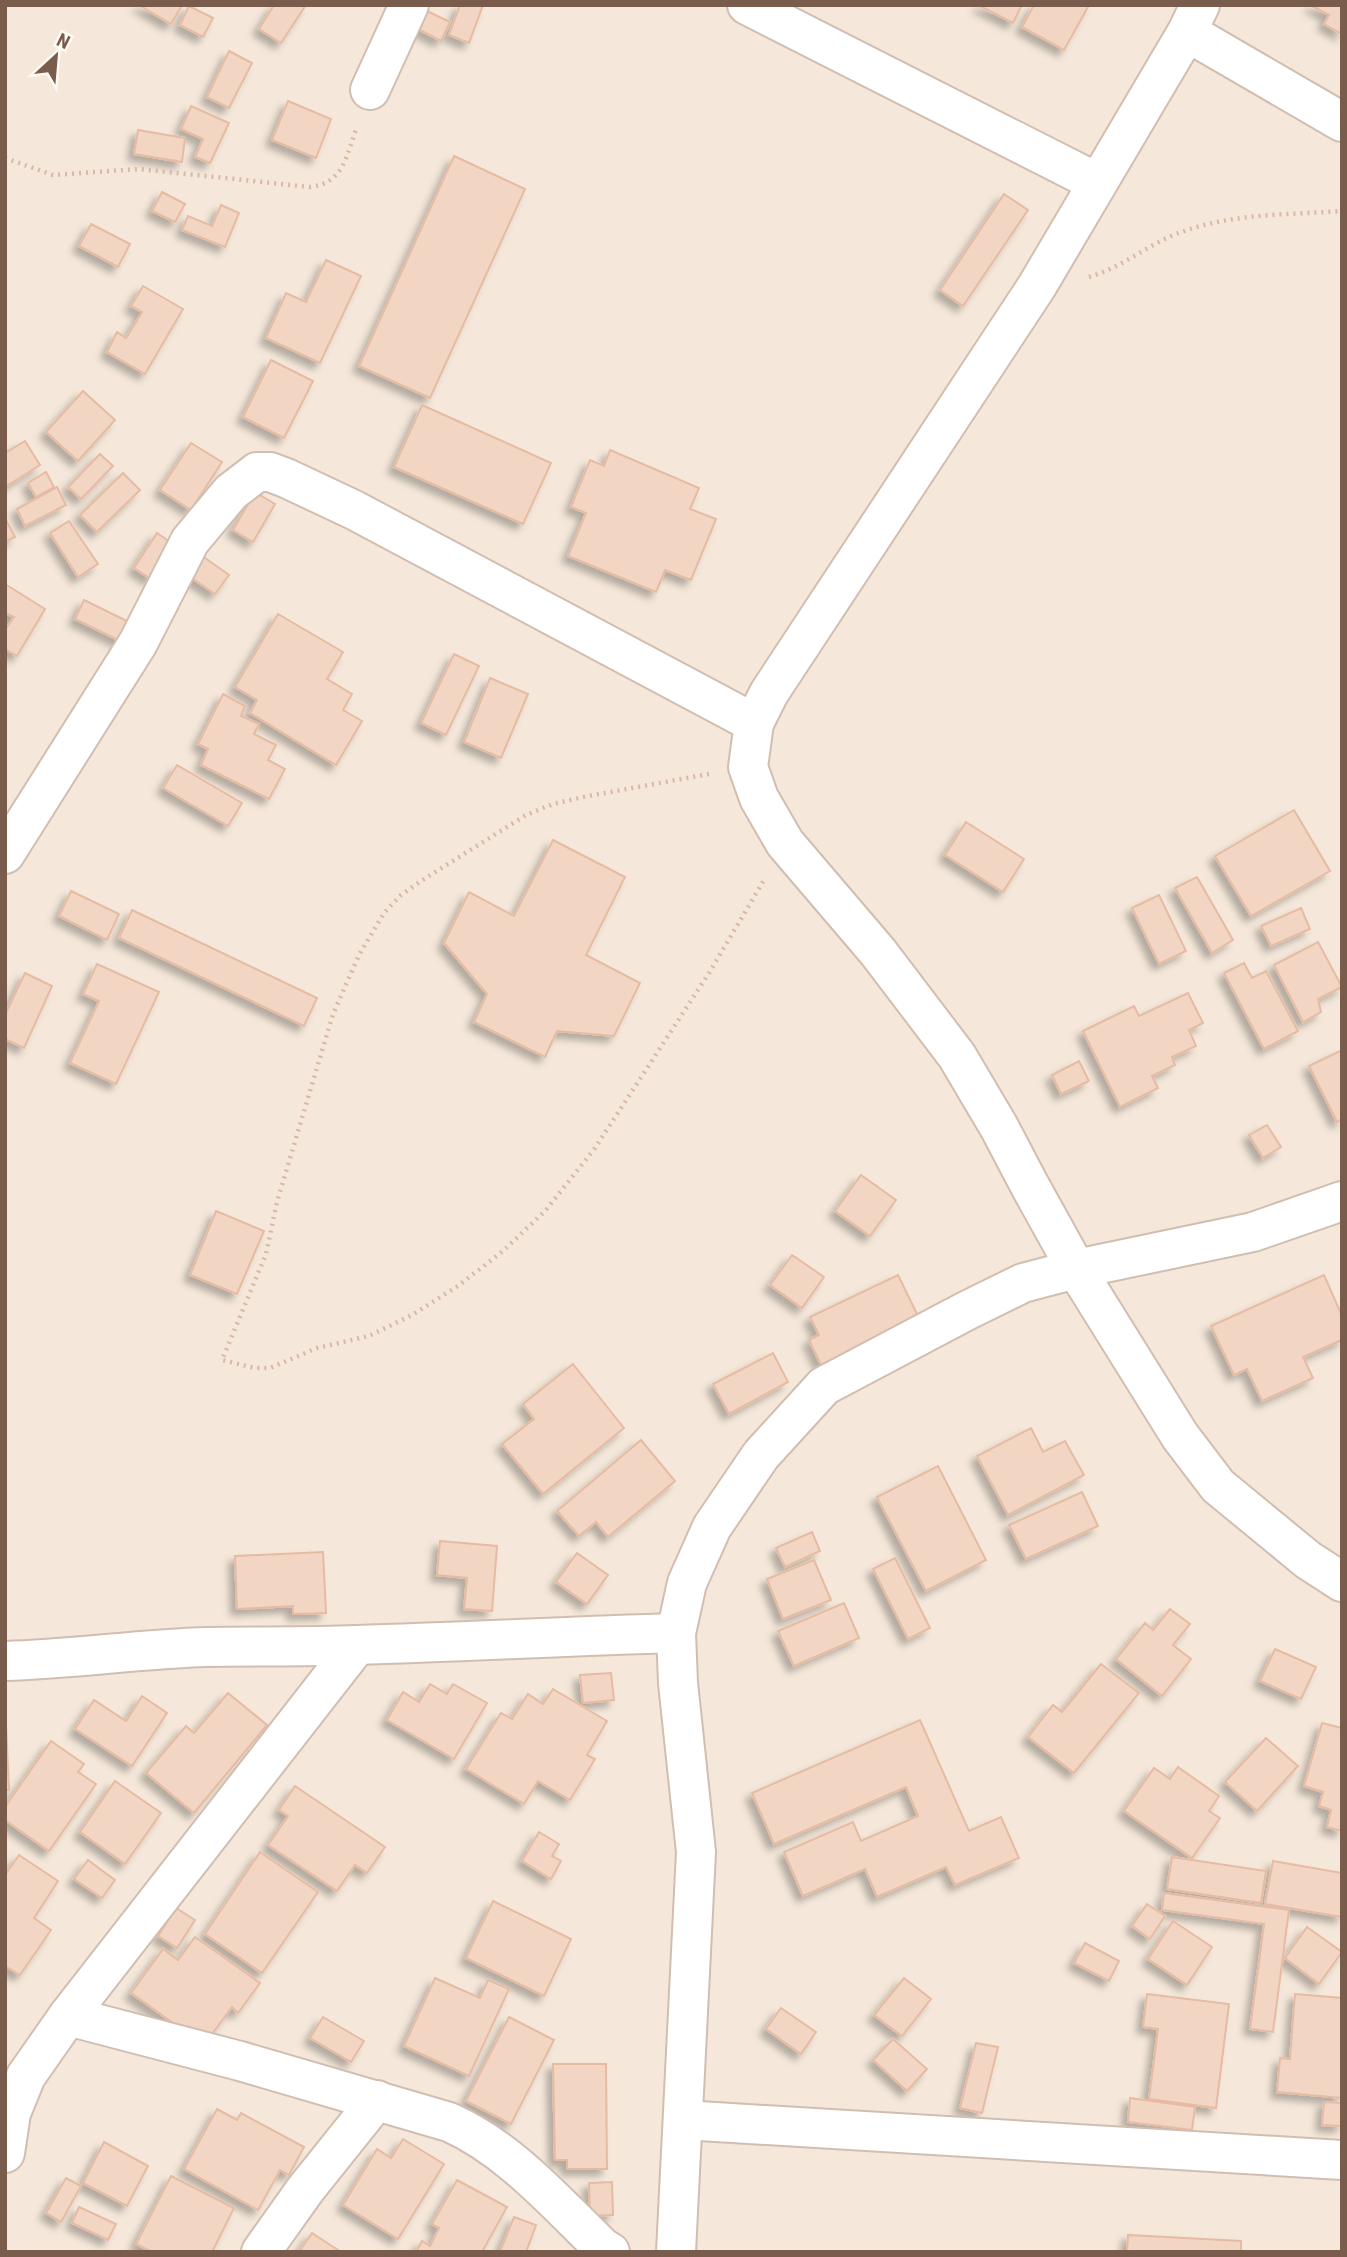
<svg xmlns="http://www.w3.org/2000/svg" width="1347" height="2257" font-family="'Roboto Condensed',sans-serif">
	<style>
		.residential { fill: #f5e8da }
		.building { fill: #f3d5c3; stroke: #e6bba3; stroke-width: 2; filter: url(#shadow) }
		.lines { fill: none; stroke-linecap: round; stroke-linejoin: round }
		.minor-casing { stroke: #d1beb0; stroke-width: 42 }
		.path { stroke: #d9b8a5; stroke-width: 4.5; stroke-dasharray: 2 5; stroke-linecap: butt }
		.minor { stroke: #fff; stroke-width: 38 }
	</style>
	<defs>
		<filter id="shadow"><feDropShadow dx="-6" dy="6" stdDeviation="3.5" flood-color="#0004"/></filter>
	</defs>
	<rect width="100%" height="100%" fill="#fdf6ec"/>
	<!-- residential -->
	<rect class="residential" x="5" y="5" width="1337" height="2247"/>
	<!-- building -->
	<g class="building">
		<polygon points="139,5 182,5 171,24"/>
		<polygon points="274,5 306,5 281,43 259,29"/>
		<polygon points="460,5 483,5 469,43 449,35"/>
		<polygon points="978,5 1022,5 1013,23"/>
		<polygon points="1034,5 1089,5 1064,50 1022,27"/>
		<polygon points="1310,5 1342,5 1342,34 1324,24 1329,15"/>
		<polygon points="189,6 213,18 203,37 180,25"/>
		<polygon points="427,11 450,22 441,41 418,29"/>
		<polygon points="229,51 252,63 229,108 207,97"/>
		<polygon points="288,101 331,119 316,158 272,140"/>
		<polygon points="191,106 229,123 210,163 195,157 203,139 181,129"/>
		<polygon points="138,130 185,138 182,162 134,154"/>
		<polygon points="454,156 525,189 430,398 359,366"/>
		<polygon points="162,192 185,204 175,222 152,211"/>
		<polygon points="1004,194 1028,210 963,306 940,290"/>
		<polygon points="221,205 239,213 225,247 182,230 188,216 212,226"/>
		<polygon points="91,224 130,244 118,267 79,246"/>
		<polygon points="326,260 361,276 320,363 266,338 286,293 306,302"/>
		<polygon points="143,286 183,309 145,374 107,352 117,332 126,338 142,312 131,306"/>
		<polygon points="271,360 313,381 284,438 243,417"/>
		<polygon points="83,391 115,420 78,461 46,432"/>
		<polygon points="422,405 551,463 523,524 394,467"/>
		<polygon points="25,441 40,465 5,487 5,453"/>
		<polygon points="191,443 222,462 191,510 160,490"/>
		<polygon points="610,450 699,488 690,509 716,519 691,580 665,570 656,592 568,556 586,513 571,507 590,460 604,466"/>
		<polygon points="100,454 113,466 81,499 68,487"/>
		<polygon points="46,472 54,487 36,497 28,483"/>
		<polygon points="123,473 140,490 97,532 80,515"/>
		<polygon points="57,487 66,505 25,526 17,509"/>
		<polygon points="255,492 275,504 253,542 233,530"/>
		<polygon points="5,518 15,537 5,542"/>
		<polygon points="69,521 98,564 78,577 50,533"/>
		<polygon points="157,533 173,544 151,579 134,568"/>
		<polygon points="194,550 229,575 215,594 180,570"/>
		<polygon points="5,584 45,609 17,656 5,649 5,630 14,617 5,613"/>
		<polygon points="84,600 133,624 124,643 75,619"/>
		<polygon points="278,614 343,652 327,679 352,694 343,710 362,721 336,765 250,713 257,700 235,687"/>
		<polygon points="454,654 479,666 446,735 421,723"/>
		<polygon points="490,678 528,694 501,758 464,742"/>
		<polygon points="223,694 245,706 241,716 259,724 254,734 276,745 268,760 285,769 269,799 201,765 208,749 198,744"/>
		<polygon points="177,765 242,803 228,826 163,788"/>
		<polygon points="1294,810 1330,871 1251,916 1215,856"/>
		<polygon points="966,822 1024,859 1003,892 945,855"/>
		<polygon points="553,840 625,877 586,955 640,983 614,1036 557,1031 545,1057 474,1022 487,994 444,943 469,892 514,916"/>
		<polygon points="1197,877 1233,940 1212,953 1175,888"/>
		<polygon points="71,891 119,914 107,940 59,916"/>
		<polygon points="1159,895 1186,951 1159,964 1132,908"/>
		<polygon points="1301,908 1310,929 1271,946 1261,926"/>
		<polygon points="132,910 317,998 304,1026 119,938"/>
		<polygon points="1318,942 1342,987 1318,999 1321,1012 1303,1022 1274,965"/>
		<polygon points="1244,963 1252,978 1266,971 1298,1031 1264,1049 1224,973"/>
		<polygon points="97,964 159,992 116,1084 70,1063 99,1001 83,994"/>
		<polygon points="25,973 52,986 24,1048 5,1039 5,1015"/>
		<polygon points="1188,993 1203,1023 1189,1030 1196,1046 1172,1057 1175,1065 1152,1076 1158,1088 1120,1107 1083,1031 1134,1006 1139,1016"/>
		<polygon points="1342,1050 1342,1119 1337,1122 1309,1066"/>
		<polygon points="1079,1061 1089,1081 1061,1094 1052,1075"/>
		<polygon points="1267,1125 1281,1147 1263,1158 1249,1135"/>
		<polygon points="861,1175 896,1200 870,1236 835,1211"/>
		<polygon points="216,1211 264,1231 237,1294 190,1275"/>
		<polygon points="792,1255 824,1277 802,1308 770,1285"/>
		<polygon points="898,1275 919,1318 821,1365 809,1340 819,1335 810,1317"/>
		<polygon points="1324,1275 1342,1316 1342,1340 1303,1357 1313,1378 1262,1401 1247,1369 1234,1375 1211,1326"/>
		<polygon points="773,1353 788,1382 729,1414 713,1384"/>
		<polygon points="573,1364 624,1428 543,1494 502,1444 534,1419 523,1404"/>
		<polygon points="1031,1428 1043,1452 1065,1441 1084,1475 1008,1515 977,1456"/>
		<polygon points="641,1440 675,1481 608,1537 596,1522 579,1536 557,1511"/>
		<polygon points="938,1466 986,1560 926,1591 877,1497"/>
		<polygon points="1082,1492 1098,1526 1026,1559 1009,1525"/>
		<polygon points="812,1532 820,1551 785,1567 776,1548"/>
		<polygon points="440,1541 497,1546 492,1611 464,1609 467,1578 437,1575"/>
		<polygon points="323,1552 326,1613 293,1614 293,1606 237,1609 235,1556"/>
		<polygon points="577,1553 608,1575 587,1604 556,1582"/>
		<polygon points="895,1558 930,1628 908,1639 873,1569"/>
		<polygon points="814,1560 831,1600 783,1619 767,1579"/>
		<polygon points="844,1603 859,1638 794,1666 778,1631"/>
		<polygon points="1170,1609 1190,1624 1173,1645 1191,1659 1162,1696 1116,1659 1145,1623 1153,1630"/>
		<polygon points="1275,1649 1316,1667 1301,1699 1260,1681"/>
		<polygon points="1101,1664 1139,1693 1074,1773 1028,1737 1053,1705 1062,1712"/>
		<polygon points="611,1673 614,1700 583,1703 580,1675"/>
		<polygon points="430,1684 447,1694 453,1684 487,1703 454,1759 387,1720 403,1692 419,1702"/>
		<polygon points="553,1689 607,1721 587,1755 595,1759 570,1800 538,1781 524,1804 466,1769 501,1713 512,1719 528,1694 543,1704"/>
		<polygon points="228,1693 267,1725 194,1813 146,1773 186,1726 194,1733"/>
		<polygon points="142,1696 167,1713 132,1766 75,1729 94,1700 126,1721"/>
		<polygon points="920,1720 969,1831 1001,1817 1019,1858 955,1885 946,1867 877,1897 865,1869 803,1896 784,1852 853,1822 861,1841 918,1816 906,1787 774,1844 752,1793"/>
		<polygon points="1322,1723 1342,1728 1342,1831 1327,1827 1331,1810 1319,1806 1323,1792 1304,1786"/>
		<polygon points="6,1725 9,1790 5,1790 5,1725"/>
		<polygon points="1266,1738 1298,1766 1257,1811 1225,1782"/>
		<polygon points="51,1741 84,1764 78,1772 96,1784 49,1851 5,1820 5,1807"/>
		<polygon points="1178,1767 1219,1796 1209,1811 1220,1818 1192,1858 1124,1811 1154,1768 1170,1779"/>
		<polygon points="115,1781 161,1813 125,1864 80,1832"/>
		<polygon points="295,1786 385,1847 367,1873 355,1865 337,1891 268,1845 288,1816 279,1810"/>
		<polygon points="539,1832 559,1844 552,1856 561,1861 551,1879 522,1861"/>
		<polygon points="260,1852 318,1892 262,1973 205,1934"/>
		<polygon points="19,1855 58,1881 34,1918 51,1930 20,1975 5,1966 5,1875"/>
		<polygon points="1172,1857 1266,1871 1261,1903 1167,1889"/>
		<polygon points="88,1860 115,1880 102,1898 74,1879"/>
		<polygon points="1273,1861 1342,1873 1342,1917 1265,1904"/>
		<polygon points="1164,1893 1289,1910 1273,2032 1250,2029 1264,1924 1162,1910"/>
		<polygon points="493,1901 571,1939 544,1996 466,1958"/>
		<polygon points="1147,1904 1165,1916 1150,1939 1132,1926"/>
		<polygon points="176,1908 195,1920 177,1948 158,1936"/>
		<polygon points="1173,1921 1212,1947 1187,1985 1148,1959"/>
		<polygon points="1307,1927 1342,1952 1319,1984 1285,1958"/>
		<polygon points="195,1937 260,1983 238,2013 232,2007 204,2045 131,1993 163,1949 178,1960"/>
		<polygon points="1085,1943 1119,1961 1109,1981 1074,1963"/>
		<polygon points="435,1978 480,1998 488,1980 509,1989 469,2076 404,2046"/>
		<polygon points="904,1978 931,1999 902,2036 874,2015"/>
		<polygon points="1147,1994 1229,2004 1216,2108 1149,2099 1158,2029 1143,2027"/>
		<polygon points="1295,1994 1342,1998 1342,2098 1277,2092 1280,2058 1290,2059"/>
		<polygon points="781,2008 816,2032 801,2054 766,2029"/>
		<polygon points="323,2017 364,2041 351,2062 310,2038"/>
		<polygon points="509,2017 554,2040 511,2124 466,2101"/>
		<polygon points="893,2039 927,2069 907,2091 873,2060"/>
		<polygon points="976,2043 998,2047 982,2113 960,2108"/>
		<polygon points="553,2064 606,2064 607,2169 567,2169 567,2160 555,2160"/>
		<polygon points="1130,2098 1195,2107 1192,2130 1128,2122"/>
		<polygon points="1324,2102 1342,2103 1342,2126 1322,2125"/>
		<polygon points="217,2109 237,2120 241,2113 304,2147 289,2175 280,2170 258,2210 184,2169"/>
		<polygon points="403,2139 444,2164 398,2239 343,2205 377,2149 391,2158"/>
		<polygon points="104,2142 148,2166 127,2206 83,2183"/>
		<polygon points="171,2176 234,2208 212,2252 152,2252 136,2244"/>
		<polygon points="66,2178 81,2186 61,2222 46,2213"/>
		<polygon points="457,2180 507,2207 482,2252 416,2252 422,2241 430,2246 439,2228 432,2224"/>
		<polygon points="612,2182 613,2215 590,2216 589,2183"/>
		<polygon points="79,2207 116,2224 108,2240 72,2223"/>
		<polygon points="514,2217 536,2225 526,2252 500,2252"/>
		<polygon points="312,2233 341,2252 299,2252"/>
		<polygon points="1128,2235 1241,2241 1241,2252 1127,2252"/>
	</g>
	<g class="lines">
		<defs>
			<g id="minor">
				<polyline points="747,5 1096,182"/>
				<polyline points="1200,5 1187,32 1037,286 769,693 754,723 748,767 759,798 785,843 878,952 957,1056 999,1127 1030,1186 1076,1269 1180,1436 1218,1486 1308,1560 1342,1582"/>
				<polyline points="1187,32 1342,122"/>
				<polyline points="370,90 409,5"/>
				<polyline points="5,854 138,643 190,541 231,492 257,472 270,472 286,478 354,510 754,723"/>
				<path d="M5,1661c68,-2 134,-12 202,-14 50,-1 100,0 149,-2 107,-3 213,-9 320,-12"/>
				<path d="M68,2016l172,45 209,61c61,27 107,81 154,126l7,4"/>
				<polyline points="683,2120 1342,2160"/>
				<polyline points="5,2153 11,2113 26,2076 68,2016 357,1645"/>
				<polyline points="261,2252 305,2190 377,2100"/>
				<polyline points="676,2252 696,1852 678,1683 676,1633 687,1583 712,1527 761,1455 824,1386 966,1311 1023,1283 1076,1269 1253,1232 1342,1201"/>
			</g>
		</defs>
		<!-- minor casing -->
		<use href="#minor" class="minor-casing"/>
		<!-- path -->
		<g class="path">
			<path d="M5,158l48,17 86,-6 171,18c34,-4 36,-31 47,-60"/>
			<path d="M1089,277c32,-9 57,-31 87,-43 54,-21 109,-19 166,-23"/>
			<polyline points="709,774 583,797 553,804 526,815 421,881 401,895 384,913 359,955 333,1014 277,1202 266,1254 222,1360 255,1368 270,1368 317,1348 369,1336 412,1315 458,1286 503,1251 546,1210 595,1148 709,973 764,880"/>
		</g>
		<!-- minor -->
		<use href="#minor" class="minor"/>
	</g>
	<!-- border -->
	<rect width="1347" height="2257" fill="none" stroke="#7a5c4d" stroke-width="14"/>
	<!-- north arrow -->
	<g transform="translate(56 56) rotate(26)" stroke="#fffaf3" stroke-width="5" paint-order="stroke">
	<path d="M0-5L12 26L0 18L-12 26Z" fill="#7a5c4d"/>
	<text y="-10" font-size="19" font-weight="bold" text-anchor="middle" fill="#7a5c4d">N</text>
	</g>
</svg>
